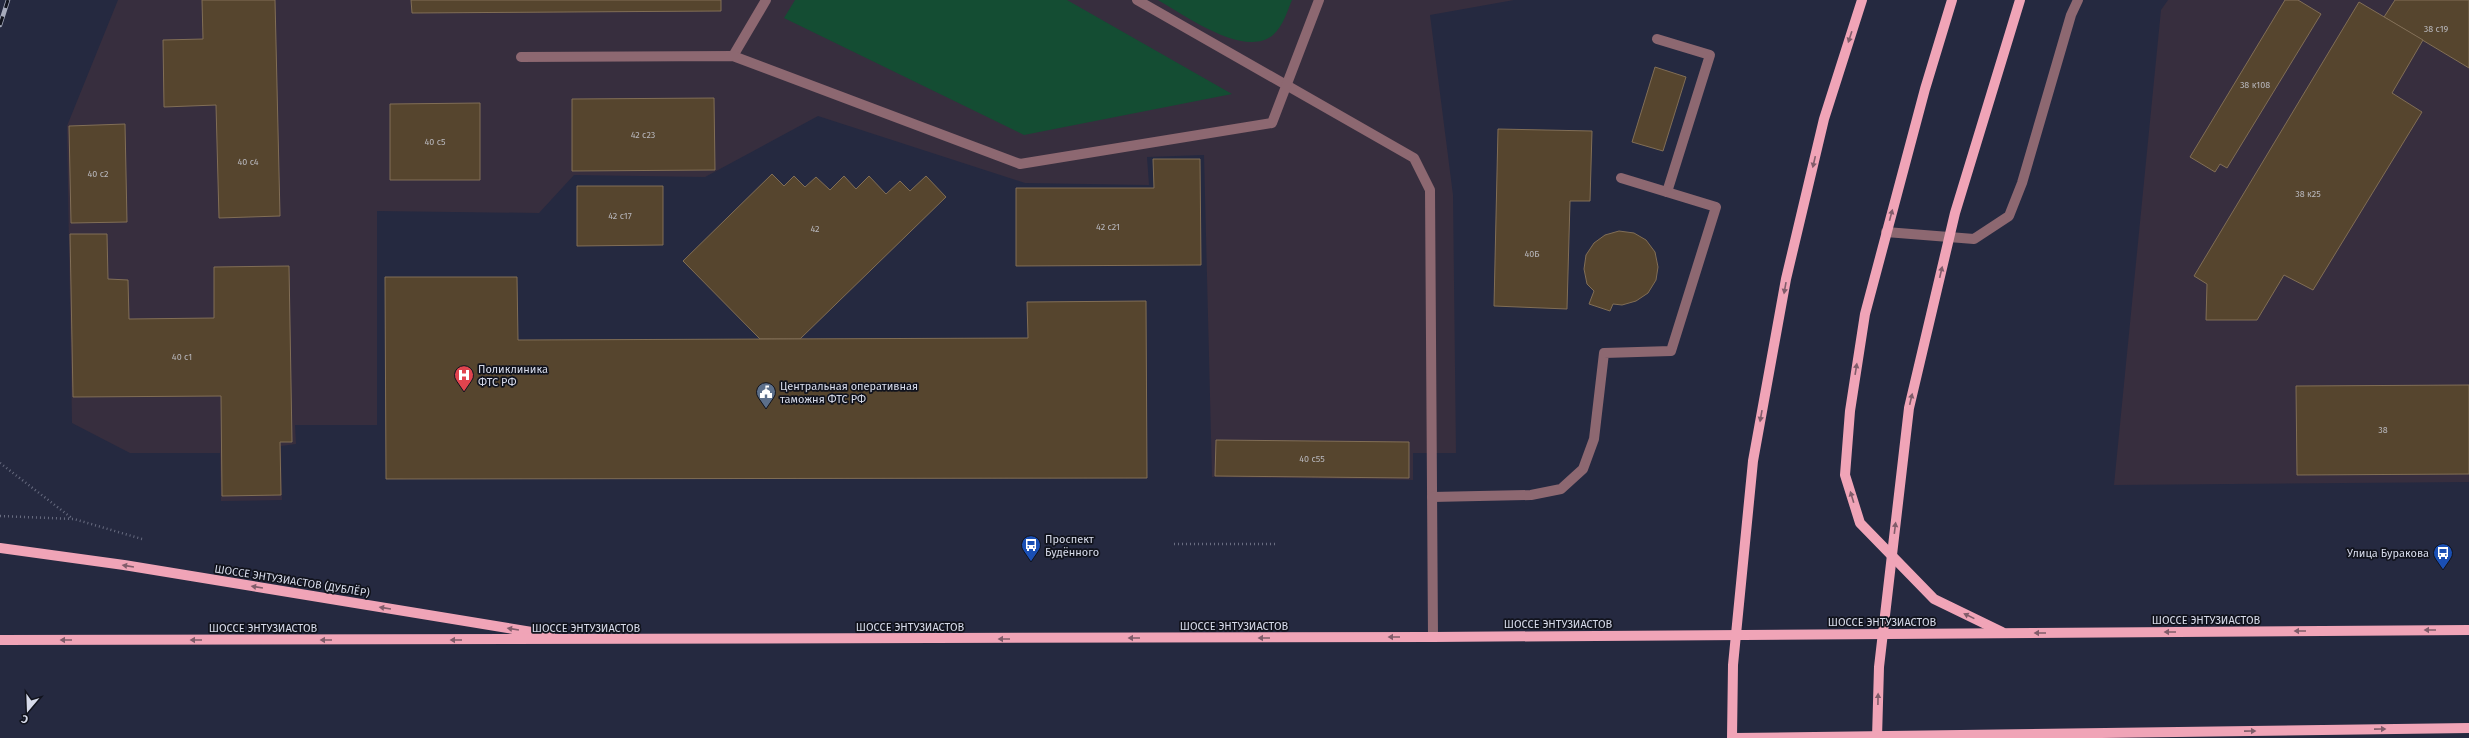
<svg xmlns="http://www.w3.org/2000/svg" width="2469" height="738" font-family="'Fira Sans',sans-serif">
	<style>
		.industrial { fill: #372e3e }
		.green { fill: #144d33 }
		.building { fill: #56452e; stroke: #816e56 }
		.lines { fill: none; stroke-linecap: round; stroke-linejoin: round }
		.path { stroke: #686c80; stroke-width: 2.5; stroke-dasharray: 1 3; stroke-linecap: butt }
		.minor { stroke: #8d6871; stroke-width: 10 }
		.major { stroke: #f0a4b7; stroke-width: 10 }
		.rail-casing { stroke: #a7abbc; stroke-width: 4.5 }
		.rail { stroke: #11131d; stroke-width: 3; stroke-dasharray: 9; stroke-linecap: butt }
		.oneway { fill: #805c6a }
		.labels { text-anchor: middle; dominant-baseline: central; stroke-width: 3.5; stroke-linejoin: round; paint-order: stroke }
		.number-label { font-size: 9px; fill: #b7b6bb }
		.poi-label { font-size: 11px; fill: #d7dbea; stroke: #11131d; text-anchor: start }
		.street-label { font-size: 11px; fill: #d7dbea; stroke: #11131d }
	</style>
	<rect width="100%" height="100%" fill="#252940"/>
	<!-- industrial -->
	<g class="industrial">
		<polygon points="118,0 1514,0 1430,15 1453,195 1456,453 1413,453 1413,480 1212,477 1204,155 1147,157 1149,185 1025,183 818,116 705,177 574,175 539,213 377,211 377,425 295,425 296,444 281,446 282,500 221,501 220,453 130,453 72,423 67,126"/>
		<polygon points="2168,0 2469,0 2469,482 2114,485 2161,10"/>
	</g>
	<!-- green -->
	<g class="green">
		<polygon points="795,0 1067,0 1232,94 1024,135 784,18"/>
		<path d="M1158,0h134c-5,12 -9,26 -19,35 -28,24 -89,-20 -115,-35z"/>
	</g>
	<!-- building -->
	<g class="building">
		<polygon points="202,0 275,0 280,216 219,218 216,105 164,107 163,40 203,39"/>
		<polygon points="411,0 721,0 721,11 412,13"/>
		<polygon points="2285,0 2298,0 2321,14 2227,168 2220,164 2215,172 2190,157"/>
		<polygon points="2395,0 2469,0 2469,68 2384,17"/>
		<polygon points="2359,2 2423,40 2392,93 2422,112 2313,290 2284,275 2257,320 2206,320 2207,284 2194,276"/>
		<polygon points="1655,67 1686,77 1663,151 1632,142"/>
		<polygon points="714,98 715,170 572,171 572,99"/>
		<polygon points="480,103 480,180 390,180 390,104"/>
		<polygon points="125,124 127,222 71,223 69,126"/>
		<polygon points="1498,129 1592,131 1590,201 1570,201 1567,309 1494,306"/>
		<polygon points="1153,159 1200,159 1201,265 1016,266 1016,188 1154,188"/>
		<polygon points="772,174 784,186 794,176 805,187 816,177 830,190 844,176 856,189 869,176 886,194 900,181 910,191 926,176 946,197 800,339 760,339 683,261"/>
		<polygon points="577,186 663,186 663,245 577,246"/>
		<polygon points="1619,231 1634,233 1646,240 1655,252 1658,267 1656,280 1648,293 1636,301 1622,305 1613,304 1610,311 1589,304 1594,291 1587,284 1584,269 1586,255 1594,243 1605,235"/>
		<polygon points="70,234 107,234 108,279 128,280 129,319 214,318 214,267 289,266 292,442 280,442 281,495 222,496 221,396 73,397"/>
		<polygon points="385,277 517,277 518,340 1028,338 1027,302 1146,301 1147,478 386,479"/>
		<polygon points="2469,385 2469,474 2297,475 2296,386"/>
		<polygon points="1216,440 1409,442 1409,478 1215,476"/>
	</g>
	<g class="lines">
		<!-- path -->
		<g class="path">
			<polyline points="0,463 73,519"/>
			<polyline points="0,516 74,519 142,539"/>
			<polyline points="1174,544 1277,544"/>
		</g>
		<!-- minor -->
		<g class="minor">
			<polyline points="1137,0 1414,158 1430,190 1433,637"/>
			<polyline points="1657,39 1710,55 1667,192"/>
			<polyline points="733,56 766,0"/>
			<polyline points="521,57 733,56 1020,164 1272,123 1319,0"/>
			<polyline points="1886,232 1974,239 2009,216 2022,183 2071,15 2078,0"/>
			<polyline points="1432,497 1531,495 1561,489 1583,469 1594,439 1604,353 1671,351 1716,207 1621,178"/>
		</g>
		<!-- major -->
		<g class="major">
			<polyline points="1952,0 1925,89 1865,314 1850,411 1845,475 1860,523 1934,599 2002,632"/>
			<polyline points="0,548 124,565 550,635"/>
			<polyline points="0,640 1433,637 2469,630"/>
			<polyline points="1732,738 1733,665 1753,461 1786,279 1824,119 1862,0"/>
			<polyline points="1735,738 2469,728"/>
			<polyline points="1877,738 1879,667 1909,408 1955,213 2020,0"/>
		</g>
		<defs>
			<polyline id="rail" points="0,25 8,0"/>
		</defs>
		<!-- rail casing -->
		<use href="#rail" class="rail-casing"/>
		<!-- rail -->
		<use href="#rail" class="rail"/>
	</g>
	<!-- one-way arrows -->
	<defs><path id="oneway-solid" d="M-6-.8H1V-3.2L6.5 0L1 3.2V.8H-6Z"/></defs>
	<g class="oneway">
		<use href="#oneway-solid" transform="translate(1850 37) rotate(108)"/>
		<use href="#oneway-solid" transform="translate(1814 162) rotate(103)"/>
		<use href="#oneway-solid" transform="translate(1891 215) rotate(-75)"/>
		<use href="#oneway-solid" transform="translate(1941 272) rotate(-77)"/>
		<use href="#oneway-solid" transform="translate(1785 288) rotate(100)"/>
		<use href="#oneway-solid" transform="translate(1856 369) rotate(-81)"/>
		<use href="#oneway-solid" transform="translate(1911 399) rotate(-77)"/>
		<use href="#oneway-solid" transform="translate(1761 416) rotate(100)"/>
		<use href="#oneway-solid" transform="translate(1852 497) rotate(-107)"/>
		<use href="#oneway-solid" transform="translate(1895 528) rotate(-83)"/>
		<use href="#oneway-solid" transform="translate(128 566) rotate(-171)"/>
		<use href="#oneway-solid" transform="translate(257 587) rotate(-171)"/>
		<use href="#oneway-solid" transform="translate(385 608) rotate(-171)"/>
		<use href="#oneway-solid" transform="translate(1969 616) rotate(-154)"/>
		<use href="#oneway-solid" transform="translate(513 629) rotate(-171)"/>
		<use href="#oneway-solid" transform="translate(2430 630) rotate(180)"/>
		<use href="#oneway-solid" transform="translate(2300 631) rotate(180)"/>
		<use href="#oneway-solid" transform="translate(2170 632) rotate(180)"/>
		<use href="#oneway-solid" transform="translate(2040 633) rotate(180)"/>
		<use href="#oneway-solid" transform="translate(1394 637) rotate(180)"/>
		<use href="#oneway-solid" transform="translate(1134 638) rotate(180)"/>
		<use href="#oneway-solid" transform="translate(1264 638) rotate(180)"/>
		<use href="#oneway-solid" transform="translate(1004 639) rotate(180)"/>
		<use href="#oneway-solid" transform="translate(66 640) rotate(-180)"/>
		<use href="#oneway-solid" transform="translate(196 640) rotate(-180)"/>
		<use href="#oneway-solid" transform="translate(326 640) rotate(-180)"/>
		<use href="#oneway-solid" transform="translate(456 640) rotate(-180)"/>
		<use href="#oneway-solid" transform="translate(1878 699) rotate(-89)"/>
		<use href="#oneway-solid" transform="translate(2380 729) rotate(-1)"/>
		<use href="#oneway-solid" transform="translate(2250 731) rotate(-1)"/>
	</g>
	<!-- icons -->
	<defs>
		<symbol id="hospital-pin" viewBox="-11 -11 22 30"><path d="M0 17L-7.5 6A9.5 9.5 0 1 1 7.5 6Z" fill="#e0444e" stroke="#11131d"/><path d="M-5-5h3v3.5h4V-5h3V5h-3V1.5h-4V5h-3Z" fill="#fff"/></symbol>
		<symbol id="civic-pin" viewBox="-11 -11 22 30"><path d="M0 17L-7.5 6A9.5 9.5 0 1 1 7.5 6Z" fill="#5c6f8a" stroke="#11131d"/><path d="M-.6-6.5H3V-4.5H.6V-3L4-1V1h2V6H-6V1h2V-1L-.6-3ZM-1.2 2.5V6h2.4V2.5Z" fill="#fff"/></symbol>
		<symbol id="bus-pin" viewBox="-11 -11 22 30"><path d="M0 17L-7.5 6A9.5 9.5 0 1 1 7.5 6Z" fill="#1a4fb4" stroke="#11131d"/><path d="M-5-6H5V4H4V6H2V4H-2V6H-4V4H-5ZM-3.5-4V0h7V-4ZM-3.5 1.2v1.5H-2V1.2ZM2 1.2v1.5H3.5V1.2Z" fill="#fff"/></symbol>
	</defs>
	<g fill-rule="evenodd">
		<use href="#hospital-pin" x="453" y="364" width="22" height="30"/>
		<use href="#civic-pin" x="755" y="381" width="22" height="30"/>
		<use href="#bus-pin" x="1020" y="534" width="22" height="30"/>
		<use href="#bus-pin" x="2432" y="542" width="22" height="30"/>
	</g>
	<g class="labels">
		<!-- number labels -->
		<g class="number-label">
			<text x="2436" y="29">38 с19</text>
			<text x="2255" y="85">38 к108</text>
			<text x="643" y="135">42 c23</text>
			<text x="435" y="142">40 с5</text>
			<text x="248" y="162">40 с4</text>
			<text x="98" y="174">40 с2</text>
			<text x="2308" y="194">38 к25</text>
			<text x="620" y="216">42 c17</text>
			<text x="1108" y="227">42 с21</text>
			<text x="815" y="229">42</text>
			<text x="1532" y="254">40Б</text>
			<text x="182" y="357">40 с1</text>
			<text x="2383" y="430">38</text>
			<text x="1312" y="459">40 с55</text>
		</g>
		<!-- poi labels -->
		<g class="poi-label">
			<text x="478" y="369">Поликлиника<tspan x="478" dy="13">ФТС РФ</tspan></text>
			<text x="780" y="386">Центральная оперативная<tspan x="780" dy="13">таможня ФТС РФ</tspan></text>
			<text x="1045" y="539">Проспект<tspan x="1045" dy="13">Будённого</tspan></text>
			<text x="2429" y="553" text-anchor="end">Улица Буракова</text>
		</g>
		<!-- street labels -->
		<g class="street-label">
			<text transform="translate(292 581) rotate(9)">ШОССЕ ЭНТУЗИАСТОВ (ДУБЛЁР)</text>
			<text x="2206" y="620">ШОССЕ ЭНТУЗИАСТОВ</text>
			<text x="1882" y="622">ШОССЕ ЭНТУЗИАСТОВ</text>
			<text x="1558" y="624">ШОССЕ ЭНТУЗИАСТОВ</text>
			<text x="1234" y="626">ШОССЕ ЭНТУЗИАСТОВ</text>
			<text x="910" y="627">ШОССЕ ЭНТУЗИАСТОВ</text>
			<text x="263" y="628">ШОССЕ ЭНТУЗИАСТОВ</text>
			<text x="586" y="628">ШОССЕ ЭНТУЗИАСТОВ</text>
		</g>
	</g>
	<!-- north arrow -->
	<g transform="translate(28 710) rotate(199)" stroke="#11131d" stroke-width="3" paint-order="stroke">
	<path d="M0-3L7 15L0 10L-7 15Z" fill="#d7dbea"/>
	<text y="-6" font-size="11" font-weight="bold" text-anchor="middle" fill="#d7dbea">С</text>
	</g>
</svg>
